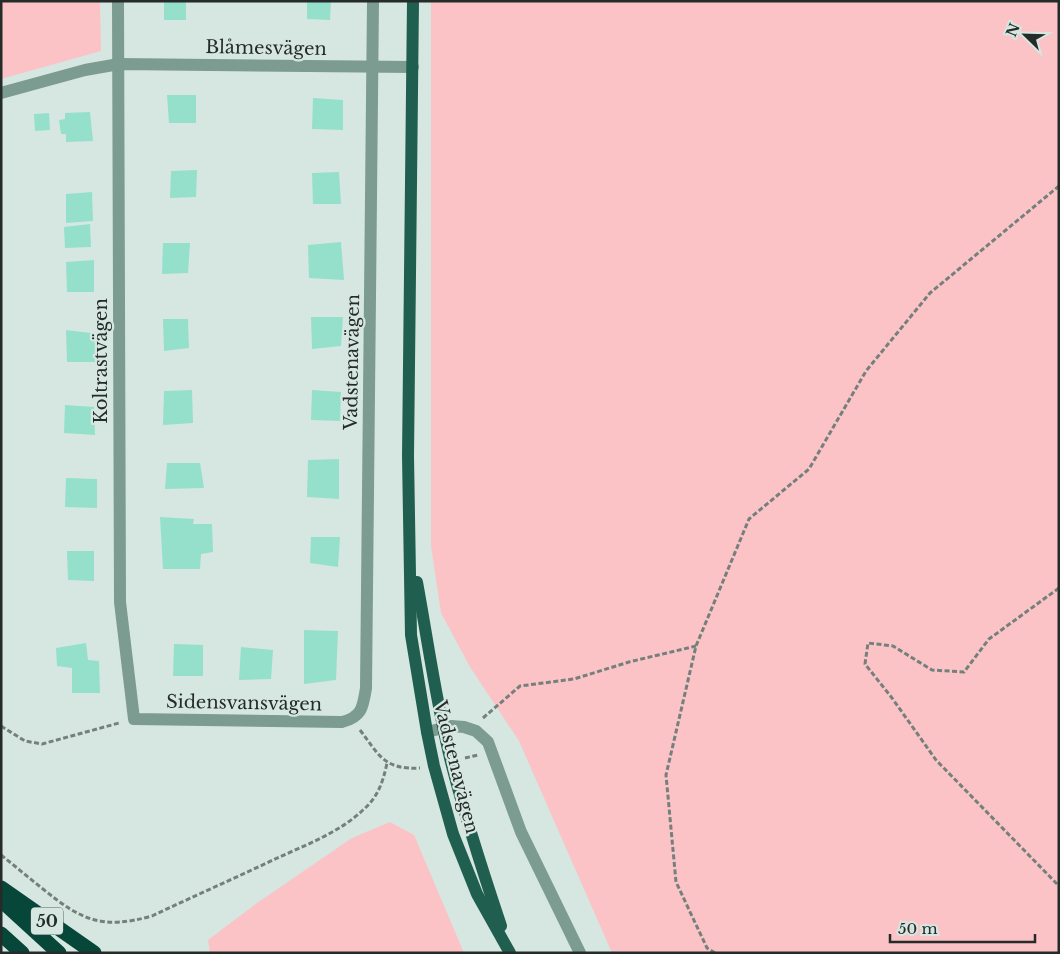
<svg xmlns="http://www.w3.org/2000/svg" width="1060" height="954" font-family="'Libre Baskerville',serif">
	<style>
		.green { fill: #fbc3c6 }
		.building { fill: #95e0ca }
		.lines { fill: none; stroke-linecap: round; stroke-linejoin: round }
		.path { stroke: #75807c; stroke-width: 3; stroke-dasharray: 5 2.5; stroke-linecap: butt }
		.minor { stroke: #7c9b91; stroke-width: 12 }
		.major { stroke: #205f4f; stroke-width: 12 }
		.highway { stroke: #064739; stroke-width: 15 }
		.labels { text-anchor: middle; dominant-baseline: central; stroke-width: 4.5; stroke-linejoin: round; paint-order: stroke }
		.shield { fill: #d6e7e1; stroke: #596360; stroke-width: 1 }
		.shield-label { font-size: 16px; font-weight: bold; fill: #242b28 }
		.street-label { font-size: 18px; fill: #242b28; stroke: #d6e7e1 }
	</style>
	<rect width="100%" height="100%" fill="#d6e7e1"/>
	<!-- green -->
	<g class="green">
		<polygon points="1,1 100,1 101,51 1,79"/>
		<polygon points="431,1 1059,1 1059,953 612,953 519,741 470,667 441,613 431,546"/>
		<polygon points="390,822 414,835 464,953 210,953 208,940 257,903 352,838"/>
	</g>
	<!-- building -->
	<g class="building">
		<rect x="164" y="1" width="22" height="19"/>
		<polygon points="307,1 331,1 330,20 307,19"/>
		<polygon points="167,95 196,95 196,123 169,123"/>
		<polygon points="313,98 343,100 343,130 312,129"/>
		<polygon points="90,112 93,141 66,142 66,134 61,134 59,120 65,119 65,113"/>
		<polygon points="49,113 50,130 35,131 34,114"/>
		<polygon points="197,170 196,197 170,198 171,171"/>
		<polygon points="339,172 341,204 313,204 312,173"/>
		<polygon points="92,192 93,221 66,223 66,194"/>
		<polygon points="90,224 91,247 65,248 64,227"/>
		<polygon points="341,242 344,280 309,278 308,245"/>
		<polygon points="163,243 190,243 188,273 162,274"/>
		<polygon points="94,260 94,292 67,292 66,262"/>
		<polygon points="311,317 343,317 341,346 312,349"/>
		<polygon points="163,319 188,319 189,348 164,351"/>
		<polygon points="66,330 99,334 99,362 67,362"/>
		<polygon points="192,390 193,423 163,425 164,391"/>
		<polygon points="312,390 341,392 340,421 311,420"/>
		<polygon points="65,405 94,407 95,435 64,433"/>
		<polygon points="339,459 339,499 307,497 308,460"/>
		<polygon points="167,463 200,463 204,488 165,489"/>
		<polygon points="66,478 97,479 97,508 65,507"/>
		<polygon points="160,517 194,519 193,524 212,524 213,552 201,554 200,569 163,569"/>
		<polygon points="311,537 340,537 338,567 310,563"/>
		<polygon points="67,551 94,551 94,581 68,580"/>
		<polygon points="304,630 338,631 336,680 304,684"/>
		<polygon points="86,643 88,660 99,661 100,693 72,693 72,668 57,666 56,648"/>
		<polygon points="174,644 203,645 203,676 173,676"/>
		<polygon points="241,647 273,650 271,679 239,680"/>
	</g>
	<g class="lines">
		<!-- path -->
		<g class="path">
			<polyline points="1059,588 989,639 964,672 932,670 893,646 868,643 865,664 892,698 936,760 1059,886"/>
			<polyline points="483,718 520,686 574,679 629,662 696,646"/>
			<polyline points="1,726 25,741 42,744 119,723"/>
			<path d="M360,730c19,25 24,40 60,38"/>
			<polyline points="465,758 478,755"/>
			<path d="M1,855c14,11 28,23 42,34 38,31 59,41 109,27 40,-19 81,-37 121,-56 30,-14 66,-27 90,-50 15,-13 20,-28 24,-47"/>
			<polyline points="715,953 707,948 676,882 666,775 696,646 749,519 809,469 866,371 930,293 1059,186"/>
		</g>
		<!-- minor -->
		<g class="minor">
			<path d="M118,1l2,601 14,117 208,3c20,-5 21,-15 24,-34l7,-687"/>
			<polyline points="1,93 85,70 119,64 413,67"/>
			<polyline points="427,732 451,726 464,727 476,731 488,742 521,832 580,953"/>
		</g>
		<!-- major -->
		<g class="major">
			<polyline points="413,1 408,456 411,635 427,732 434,766 453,834 477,894 510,953"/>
			<path d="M417,582c11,60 19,120 34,180 14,55 32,110 50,164"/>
		</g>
		<!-- highway -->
		<g class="highway">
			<polyline points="1,888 94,953"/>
			<polyline points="1,900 59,953"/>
			<polyline points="1,934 22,953"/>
		</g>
	</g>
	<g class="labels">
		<!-- shield labels -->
		<rect class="shield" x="31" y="907.5" width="32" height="27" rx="4"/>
		<g class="shield-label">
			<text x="47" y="921">50</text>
		</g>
		<!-- street labels -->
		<g class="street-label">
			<text transform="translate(266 48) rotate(1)">Blåmesvägen</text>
			<text transform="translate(101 361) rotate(-90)">Koltrastvägen</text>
			<text transform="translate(352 362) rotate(-89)">Vadstenavägen</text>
			<text transform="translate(244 703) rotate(1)">Sidensvansvägen</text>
			<text transform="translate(456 767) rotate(76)">Vadstenavägen</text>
		</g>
	</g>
	<!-- border -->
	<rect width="1060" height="954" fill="none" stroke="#242b28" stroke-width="5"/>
	<!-- north arrow -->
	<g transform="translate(1025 35) rotate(293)" stroke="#d6e7e1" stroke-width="4" paint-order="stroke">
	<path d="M0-4L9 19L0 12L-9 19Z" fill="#242b28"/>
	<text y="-8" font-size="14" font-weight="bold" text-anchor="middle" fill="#242b28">N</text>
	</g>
	<!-- scale -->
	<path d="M890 934v8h145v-8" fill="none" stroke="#242b28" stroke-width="2.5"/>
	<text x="898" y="934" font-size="15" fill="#242b28" stroke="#d6e7e1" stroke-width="4" paint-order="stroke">50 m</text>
</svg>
